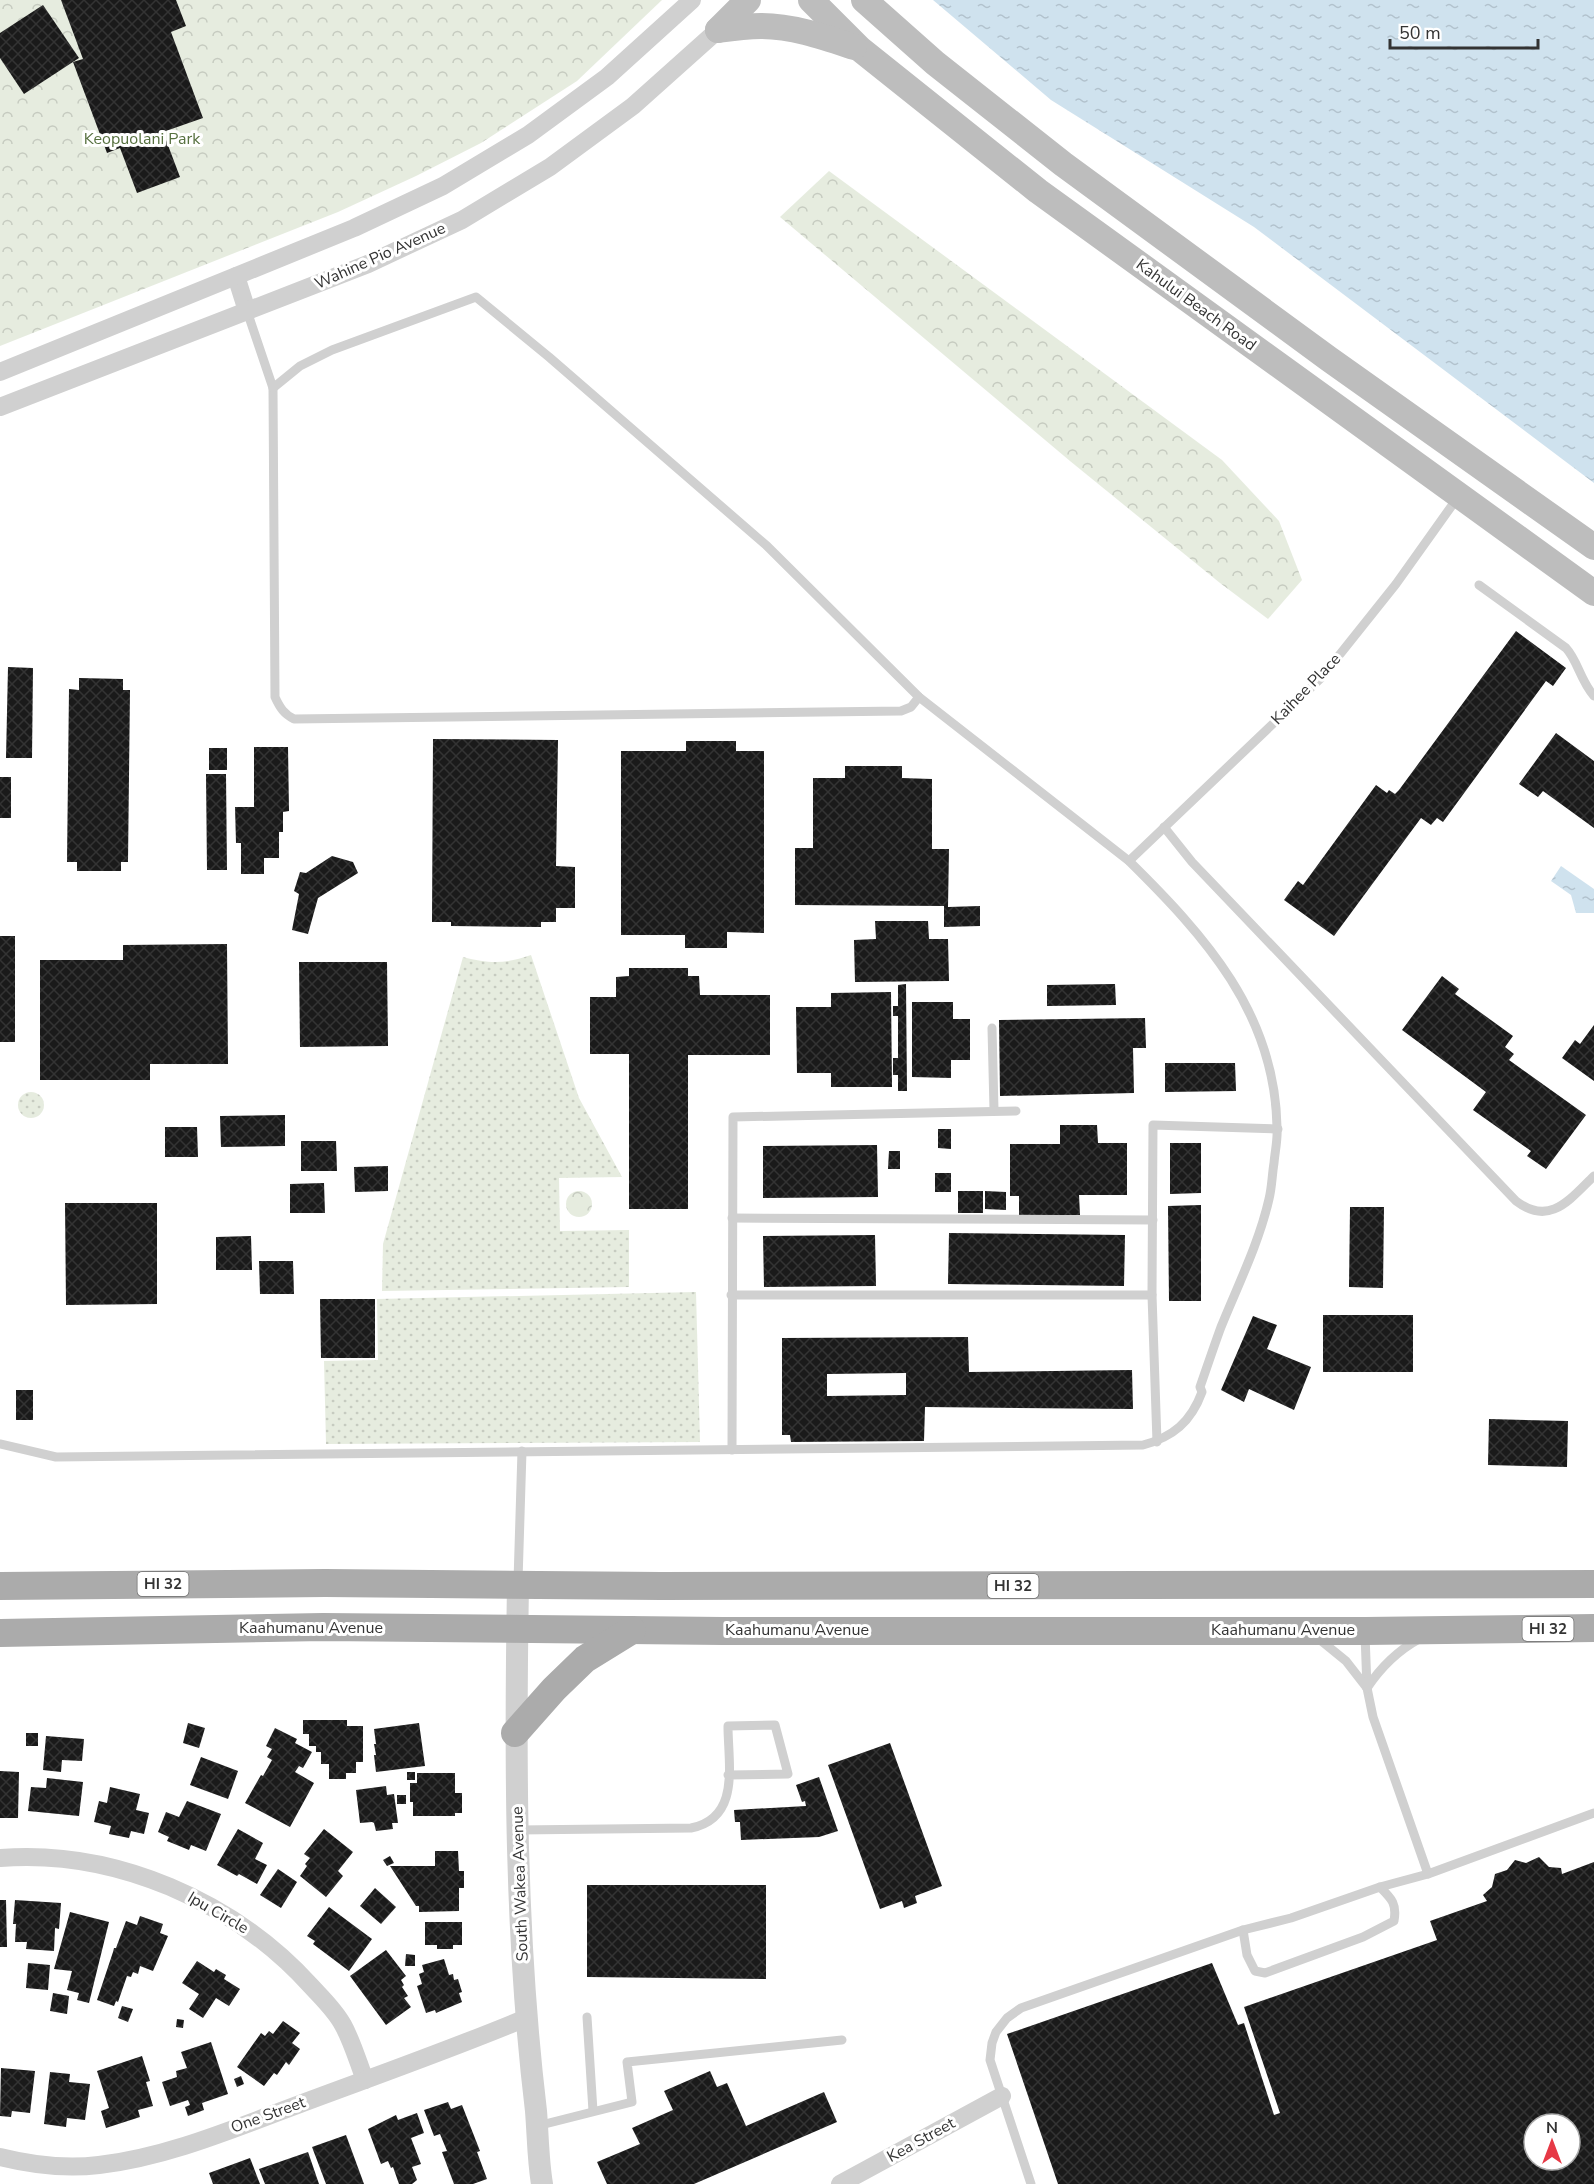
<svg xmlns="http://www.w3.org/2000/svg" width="1594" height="2184" font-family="'Nunito Sans',sans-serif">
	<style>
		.grass { fill: url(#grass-dots) }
		.forest { fill: url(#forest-crowns) }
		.water { fill: url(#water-ripples) }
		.building { fill: url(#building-cross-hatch); fill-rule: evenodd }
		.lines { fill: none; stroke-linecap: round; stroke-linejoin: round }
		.service { stroke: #d0d0d0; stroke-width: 9 }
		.minor { stroke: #d0d0d0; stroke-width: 18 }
		.tertiary { stroke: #d0d0d0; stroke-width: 22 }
		.secondary { stroke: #bdbdbd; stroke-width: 26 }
		.primary { stroke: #ababab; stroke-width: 28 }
		.labels { text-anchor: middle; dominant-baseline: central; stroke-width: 6; stroke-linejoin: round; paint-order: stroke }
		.shield { fill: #fff; stroke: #707070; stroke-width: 1.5 }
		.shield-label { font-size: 15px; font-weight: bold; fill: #333 }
		.park-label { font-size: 16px; fill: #56703f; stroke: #fff }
		.street-label { font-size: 16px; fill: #333; stroke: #fff }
	</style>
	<defs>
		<pattern id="grass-dots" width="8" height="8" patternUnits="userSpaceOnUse" patternTransform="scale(1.5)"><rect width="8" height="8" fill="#e6ecdf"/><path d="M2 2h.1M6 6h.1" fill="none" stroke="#c6cbc0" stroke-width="1.8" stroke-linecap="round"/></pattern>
		<pattern id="forest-crowns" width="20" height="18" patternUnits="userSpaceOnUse" patternTransform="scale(1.5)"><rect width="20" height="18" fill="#e6ecdf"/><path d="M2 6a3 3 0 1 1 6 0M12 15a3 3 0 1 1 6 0" fill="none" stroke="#c6cbc0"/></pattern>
		<pattern id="water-ripples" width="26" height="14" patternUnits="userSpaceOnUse" patternTransform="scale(1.5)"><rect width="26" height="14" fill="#cfe2ee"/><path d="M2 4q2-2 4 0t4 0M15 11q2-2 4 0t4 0" fill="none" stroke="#b2c2cd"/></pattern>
		<pattern id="building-cross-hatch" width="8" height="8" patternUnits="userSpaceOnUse" patternTransform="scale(1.5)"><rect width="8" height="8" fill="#1a1a1a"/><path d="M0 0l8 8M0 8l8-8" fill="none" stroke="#333"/></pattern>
	</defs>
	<rect width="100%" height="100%" fill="#fff"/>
	<!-- grass -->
	<g class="grass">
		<path d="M531,955l48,143 43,79 -63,1 1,53 69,-1v57l-247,4 1,-47 80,-287c27,7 42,7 68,-2z"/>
		<circle cx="31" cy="1105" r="13"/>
		<polygon points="696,1292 700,1442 326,1444 324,1361 378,1360 377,1299"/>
	</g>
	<!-- forest -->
	<g class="forest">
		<polygon points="0,0 662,0 577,81 481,143 416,176 338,212 0,346"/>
		<polygon points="829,171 1222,460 1279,521 1302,580 1268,619 1220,583 1070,461 780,217"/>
		<circle cx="579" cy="1204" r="13"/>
	</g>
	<!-- water -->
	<g class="water">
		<polygon points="933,0 1594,0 1594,483 1254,227 1051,100"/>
		<polygon points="1561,866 1594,889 1594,913 1576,913 1571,895 1551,881"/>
	</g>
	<!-- building -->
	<g class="building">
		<polygon points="61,0 176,0 186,26 171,32 203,118 163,132 180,177 137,193 120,148 107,153 73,62 83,59"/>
		<polygon points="43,5 79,58 24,94 0,58 0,33"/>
		<polygon points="1516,631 1566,668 1553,686 1546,681 1443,822 1437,818 1431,825 1421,818 1334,936 1284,900 1298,881 1303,885 1376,785 1387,793 1389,790 1395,794 1399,790"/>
		<polygon points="8,667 33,668 32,758 6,758"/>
		<polygon points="79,678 123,679 123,690 130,690 128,862 121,862 121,871 77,871 77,862 67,862 69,689 79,690"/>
		<polygon points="1556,733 1594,761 1594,828 1543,791 1538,797 1519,784"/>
		<polygon points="433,739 558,740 556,866 575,867 575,908 556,908 556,922 541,922 541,927 451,926 451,922 432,922"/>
		<polygon points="686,741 736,741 736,751 764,751 764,933 727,932 727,948 685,948 685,935 621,935 621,751 686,751"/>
		<polygon points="254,747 288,747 289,811 283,812 283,832 279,832 279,858 264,858 264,874 241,874 241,843 236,843 235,807 254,807"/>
		<rect x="209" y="748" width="18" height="22"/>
		<polygon points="845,766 902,766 902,778 932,779 932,849 949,849 948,907 980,906 980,926 944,927 944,906 795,905 795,848 813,848 813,778 845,778"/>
		<polygon points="206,774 226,774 227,870 207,870"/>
		<rect x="0" y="777" width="11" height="41"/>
		<polygon points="332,856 353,862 358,873 318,898 308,934 292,930 299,894 294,891 300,872 306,873"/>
		<polygon points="875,921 928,921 929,939 948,939 949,981 855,982 854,940 876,939"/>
		<rect x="0" y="936" width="15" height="106"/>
		<polygon points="227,944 228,1064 150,1064 150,1080 40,1080 40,960 123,960 123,945"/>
		<polygon points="299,962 387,962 388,1046 300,1047"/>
		<polygon points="629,968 688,968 688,976 699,976 700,995 770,995 770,1055 688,1055 688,1209 629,1209 629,1054 590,1054 590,997 616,997 616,977 629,976"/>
		<polygon points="1442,976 1459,989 1455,994 1513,1036 1505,1047 1514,1054 1509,1060 1586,1115 1546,1169 1527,1156 1531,1151 1473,1110 1486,1092 1402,1030"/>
		<polygon points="906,984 907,1091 898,1091 898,1075 893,1075 893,1058 898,1058 898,1016 893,1016 893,1006 898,1006 898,985"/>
		<polygon points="1115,984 1116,1005 1047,1006 1047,985"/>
		<polygon points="891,992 892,1087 831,1087 831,1073 797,1073 796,1007 831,1007 831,993"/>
		<polygon points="912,1002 953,1002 953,1019 970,1019 970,1060 951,1060 951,1078 912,1077"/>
		<polygon points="1145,1018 1146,1048 1133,1048 1134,1093 1000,1096 999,1020"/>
		<polygon points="1594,1025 1594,1081 1562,1058 1575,1040 1580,1044"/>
		<polygon points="1165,1063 1235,1063 1236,1091 1165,1092"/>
		<polygon points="285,1115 285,1146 221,1147 220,1116"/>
		<polygon points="1060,1125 1097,1125 1098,1143 1127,1143 1127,1195 1079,1195 1080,1215 1019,1216 1019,1196 1010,1196 1010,1144 1060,1144"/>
		<polygon points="165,1127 197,1127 198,1157 165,1157"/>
		<polygon points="938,1129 951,1129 951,1149 938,1148"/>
		<polygon points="301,1141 336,1141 337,1171 301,1171"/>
		<polygon points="1170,1143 1201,1143 1201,1193 1170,1194"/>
		<polygon points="877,1145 878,1197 763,1198 763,1146"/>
		<polygon points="889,1151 900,1151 900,1169 888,1169"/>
		<polygon points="388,1166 388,1191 355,1192 354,1167"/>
		<rect x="935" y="1173" width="16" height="19"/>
		<polygon points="324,1183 325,1213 290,1213 290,1184"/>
		<rect x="958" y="1191" width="25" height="22"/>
		<polygon points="985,1191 1006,1192 1006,1210 985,1209"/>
		<polygon points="65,1203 157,1203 157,1304 66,1305"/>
		<polygon points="1201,1205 1201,1301 1169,1301 1168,1206"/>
		<polygon points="1350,1207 1384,1207 1383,1288 1349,1287"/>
		<polygon points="949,1233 1125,1235 1124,1286 948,1284"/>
		<polygon points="875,1235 876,1286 764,1287 763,1236"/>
		<polygon points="251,1236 252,1270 216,1270 216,1237"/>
		<polygon points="259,1261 293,1261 294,1294 260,1294"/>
		<polygon points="320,1299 375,1299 375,1358 321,1358"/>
		<rect x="1323" y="1315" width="90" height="57"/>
		<polygon points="1253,1316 1277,1325 1267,1349 1311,1367 1294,1410 1249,1389 1244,1402 1221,1390"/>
		<path d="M968,1337l1,35 163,-2 1,39 -208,-2 -1,34 -133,1 -1,-7h-8v-97zM906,1373v22l-79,1v-22z"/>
		<rect x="16" y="1390" width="17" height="30"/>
		<polygon points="1489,1419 1568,1421 1567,1467 1488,1465"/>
		<polygon points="303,1720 347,1720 347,1726 363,1726 363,1762 356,1762 356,1773 346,1773 346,1779 329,1779 329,1764 321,1764 321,1752 316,1752 316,1746 309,1746 309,1734 303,1734"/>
		<polygon points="188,1723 205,1728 199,1748 183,1743"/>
		<polygon points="419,1723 425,1766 376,1772 374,1755 376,1755 374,1744 376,1744 374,1729"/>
		<polygon points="275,1728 297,1739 295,1743 312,1752 303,1768 299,1766 295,1772 314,1783 290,1827 245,1803 261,1775 263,1776 272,1760 267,1757 272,1749 266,1746"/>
		<rect x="26" y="1733" width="12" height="13"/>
		<polygon points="46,1736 84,1739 82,1761 62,1760 61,1772 43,1770"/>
		<polygon points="890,1743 942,1886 915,1896 917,1903 904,1908 902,1901 880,1909 828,1765"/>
		<polygon points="201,1757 238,1771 228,1799 190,1785"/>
		<polygon points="0,1771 19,1772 18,1818 0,1818"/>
		<rect x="407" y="1772" width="8" height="8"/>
		<polygon points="417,1773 455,1773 455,1793 462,1793 462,1813 455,1813 455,1816 413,1816 413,1802 410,1802 410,1783 417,1783"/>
		<polygon points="819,1777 838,1831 819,1837 741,1840 740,1822 735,1822 734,1810 806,1806 805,1801 802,1802 796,1785"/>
		<polygon points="47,1778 83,1782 79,1816 28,1811 31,1787 46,1788"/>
		<polygon points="386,1786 387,1795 394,1794 398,1823 392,1823 393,1829 376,1831 374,1823 372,1822 360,1823 356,1790"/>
		<polygon points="110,1787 140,1794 136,1810 149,1813 144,1834 131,1831 129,1838 109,1834 111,1826 94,1822 99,1801 107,1803"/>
		<rect x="397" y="1795" width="9" height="9"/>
		<polygon points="187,1801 221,1814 206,1851 191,1845 189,1850 167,1841 169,1837 158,1832 166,1812 179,1817"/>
		<polygon points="238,1829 263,1843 255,1859 267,1865 257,1884 239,1874 237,1876 217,1865"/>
		<polygon points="324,1829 353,1852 338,1871 343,1876 326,1897 300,1876 307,1866 305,1864 310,1858 304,1854"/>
		<polygon points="435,1851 458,1851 459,1871 464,1871 464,1888 459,1888 459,1911 419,1912 419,1906 416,1906 390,1866 435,1866"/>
		<polygon points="390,1856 394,1863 387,1866 383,1860"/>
		<path d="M1539,1857l10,10 12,1 1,6 32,-12v322h-536l-51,-150 205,-71 26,62 6,-2 30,92 6,-2 -36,-106 193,-67 -7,-19 57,-20 -4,-6 9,-8 3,-13 12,-4 8,-10 11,3zM1534,2124h36v36h-36z"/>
		<polygon points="278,1869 297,1882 281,1908 260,1895"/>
		<polygon points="587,1885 766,1885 766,1979 587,1977"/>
		<polygon points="375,1888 396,1907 381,1924 360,1906"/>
		<polygon points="0,1900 6,1900 7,1947 0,1947"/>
		<polygon points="15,1900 61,1903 59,1929 55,1928 54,1951 26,1949 27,1942 15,1942 16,1924 13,1924"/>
		<polygon points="329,1907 372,1939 349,1971 313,1944 315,1941 307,1936"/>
		<polygon points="70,1912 109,1922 89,2003 77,2000 79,1993 67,1990 72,1971 54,1969"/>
		<polygon points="140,1916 163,1924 160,1933 168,1936 153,1971 140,1966 138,1974 133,1972 131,1977 127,1976 118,2002 116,2001 114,2006 97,2000 113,1952 114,1948 116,1948 126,1921 137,1925"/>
		<polygon points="425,1922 462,1922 462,1945 453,1945 453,1949 437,1949 437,1945 425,1945"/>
		<polygon points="386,1950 406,1976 401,1980 404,1985 402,1987 408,1996 404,1998 411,2007 386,2025 350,1976"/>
		<polygon points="406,1954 415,1955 415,1966 405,1966"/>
		<polygon points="444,1959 449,1975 453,1974 454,1980 458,1979 462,1992 459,1993 462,2002 436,2013 435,2010 426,2013 417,1986 422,1984 419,1974 424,1972 422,1965"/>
		<polygon points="197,1961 214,1972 216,1969 226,1975 224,1979 240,1989 229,2006 216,1998 203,2018 189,2009 199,1994 182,1983"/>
		<polygon points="28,1963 50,1965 48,1990 26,1988"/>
		<polygon points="53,1993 69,1996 67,2014 50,2011"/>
		<polygon points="122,2006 133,2009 128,2022 118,2018"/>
		<polygon points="177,2019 184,2020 183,2028 176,2027"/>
		<polygon points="283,2021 300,2033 292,2043 300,2049 289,2065 286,2062 277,2075 274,2073 264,2086 237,2067 261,2033 265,2036 269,2031 273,2034"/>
		<polygon points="211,2042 228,2094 202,2103 204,2110 188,2116 185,2107 190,2105 188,2100 170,2106 162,2082 177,2077 176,2071 187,2068 181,2052"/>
		<polygon points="142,2056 150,2081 146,2082 153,2106 138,2110 140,2117 106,2128 101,2111 109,2108 97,2071"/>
		<polygon points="1,2068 35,2071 30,2113 12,2111 11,2117 0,2116"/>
		<polygon points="710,2071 717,2087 727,2083 746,2126 824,2092 837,2122 694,2184 607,2184 597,2162 640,2144 632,2128 673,2110 664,2091"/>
		<polygon points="50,2072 70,2074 69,2082 90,2084 85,2120 67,2118 66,2127 44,2124"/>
		<polygon points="241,2076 244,2084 237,2087 234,2079"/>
		<polygon points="448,2102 451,2109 462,2105 480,2151 477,2152 487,2179 473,2184 454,2184 442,2152 447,2151 440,2134 434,2136 424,2110"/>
		<polygon points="417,2113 424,2133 411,2138 421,2164 412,2167 417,2180 412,2184 399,2184 393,2167 391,2168 388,2161 381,2164 368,2129 396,2115 398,2120"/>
		<polygon points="346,2135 364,2184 326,2184 312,2147"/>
		<polygon points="308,2152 319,2184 265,2184 259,2169"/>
		<polygon points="250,2158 260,2184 213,2184 209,2173"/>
	</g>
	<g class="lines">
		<!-- service -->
		<g class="service">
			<path d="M273,388l2,309c5,11 9,17 19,22l607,-8 10,-4 8,-10"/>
			<path d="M1479,585l87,63c12,13 14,32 28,48"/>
			<path d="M1164,827l28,35 324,339c34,26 54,-2 78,-25"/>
			<polyline points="1129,861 1321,678 1396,584 1458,497"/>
			<polyline points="992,1028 994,1110"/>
			<polyline points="732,1218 1153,1220"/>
			<polyline points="731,1295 1152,1295"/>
			<polyline points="1157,1442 1152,1295 1153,1125 1278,1129"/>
			<path d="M0,1444l56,13 1087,-12c30,-8 48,-23 59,-53l-2,-5c7,-20 14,-41 21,-60 17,-42 38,-84 48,-128 3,-12 3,-24 5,-36 1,-12 4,-24 3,-36 -2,-114 -72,-191 -148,-266l-210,-164 -152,-151 -218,-189 -73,-60 -144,53 -32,16 -27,22 -26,-77"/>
			<polyline points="732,1450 733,1117 1016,1111"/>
			<polyline points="518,1581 522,1451"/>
			<polyline points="1365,1634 1367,1688 1373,1717 1428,1874 1594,1813"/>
			<polyline points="1319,1639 1346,1661 1367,1688"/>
			<path d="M1367,1688c14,-21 30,-37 52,-49"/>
			<path d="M519,1830l172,-2c50,-10 37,-64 37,-102l47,-1 13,49 -60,1"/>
			<path d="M1243,1930l4,25 8,16 10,2 98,-36 31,-16c3,-17 -2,-22 -14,-34"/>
			<polyline points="587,2017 593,2111"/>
			<polyline points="537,2126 632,2102 627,2062 842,2040"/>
			<polyline points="1031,2184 990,2060 992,2043 996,2032 1007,2018 1021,2008 1243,1930 1291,1918 1380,1887 1428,1874"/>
		</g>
		<!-- minor -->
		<g class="minor">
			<polyline points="236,276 247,311"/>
			<polyline points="0,372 354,228 443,186 528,135 607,77 692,0"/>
			<polyline points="0,407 368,264 462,220 550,167 633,106 718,30"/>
			<path d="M0,1858c115,-9 234,43 311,128 11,12 24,24 32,39 9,16 15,37 22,55"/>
			<path d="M0,2157c32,8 66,12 99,8 69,-8 136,-37 201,-61 75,-28 152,-55 226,-86"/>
			<polyline points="840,2184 1002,2096"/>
		</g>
		<!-- tertiary -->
		<path class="tertiary" d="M518,1584c-3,176 -3,352 18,527 2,25 2,49 6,73"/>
		<!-- secondary -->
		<g class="secondary">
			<polyline points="811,0 860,49 1038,191 1594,593"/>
			<polyline points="864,0 935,63 1063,164 1329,359 1594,547"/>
			<path d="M718,30c14,-2 29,-4 43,-4 32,0 63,11 93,21"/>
			<polyline points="718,30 748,0"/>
		</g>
		<!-- primary -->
		<g class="primary">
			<polyline points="0,1586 325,1583 661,1586 1594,1584"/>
			<polyline points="0,1633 323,1627 723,1631 1365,1631 1594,1628"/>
			<polyline points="515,1733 554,1689 585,1659 632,1630"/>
		</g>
	</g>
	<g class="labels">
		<!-- shield labels -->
		<g class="shield">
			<rect x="137.5" y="1572" width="51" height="24" rx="4.5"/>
			<rect x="987.5" y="1574" width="51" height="24" rx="4.5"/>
			<rect x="1522.5" y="1617" width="51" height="24" rx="4.5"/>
		</g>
		<g class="shield-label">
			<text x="163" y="1584">HI 32</text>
			<text x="1013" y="1586">HI 32</text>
			<text x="1548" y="1629">HI 32</text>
		</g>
		<!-- park labels -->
		<g class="park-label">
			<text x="142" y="139">Keopuolani Park</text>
		</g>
		<!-- street labels -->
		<g class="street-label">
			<text transform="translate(380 256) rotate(-24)">Wahine Pio Avenue</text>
			<text transform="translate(1196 305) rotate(36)">Kahului Beach Road</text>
			<text transform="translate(1306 689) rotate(-46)">Kaihee Place</text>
			<text x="311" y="1628">Kaahumanu Avenue</text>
			<text x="797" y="1630">Kaahumanu Avenue</text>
			<text x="1283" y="1630">Kaahumanu Avenue</text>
			<text transform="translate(520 1884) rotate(-92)">South Wakea Avenue</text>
			<text transform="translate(218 1913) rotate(30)">Ipu Circle</text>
			<text transform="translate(268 2115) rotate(-20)">One Street</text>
			<text transform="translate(921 2140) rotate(-29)">Kea Street</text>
		</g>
	</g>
	<!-- north arrow -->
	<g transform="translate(1552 2142)"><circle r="28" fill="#ffffff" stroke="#adadad" stroke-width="1.5"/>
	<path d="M0-4.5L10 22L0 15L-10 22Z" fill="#e63946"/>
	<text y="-9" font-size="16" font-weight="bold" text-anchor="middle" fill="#333333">N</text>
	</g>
	<!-- scale -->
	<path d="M1390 39v9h148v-9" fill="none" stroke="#333333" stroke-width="3"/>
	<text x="1399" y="39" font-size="18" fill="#333333" stroke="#ffffff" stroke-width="4.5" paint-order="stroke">50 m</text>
</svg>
